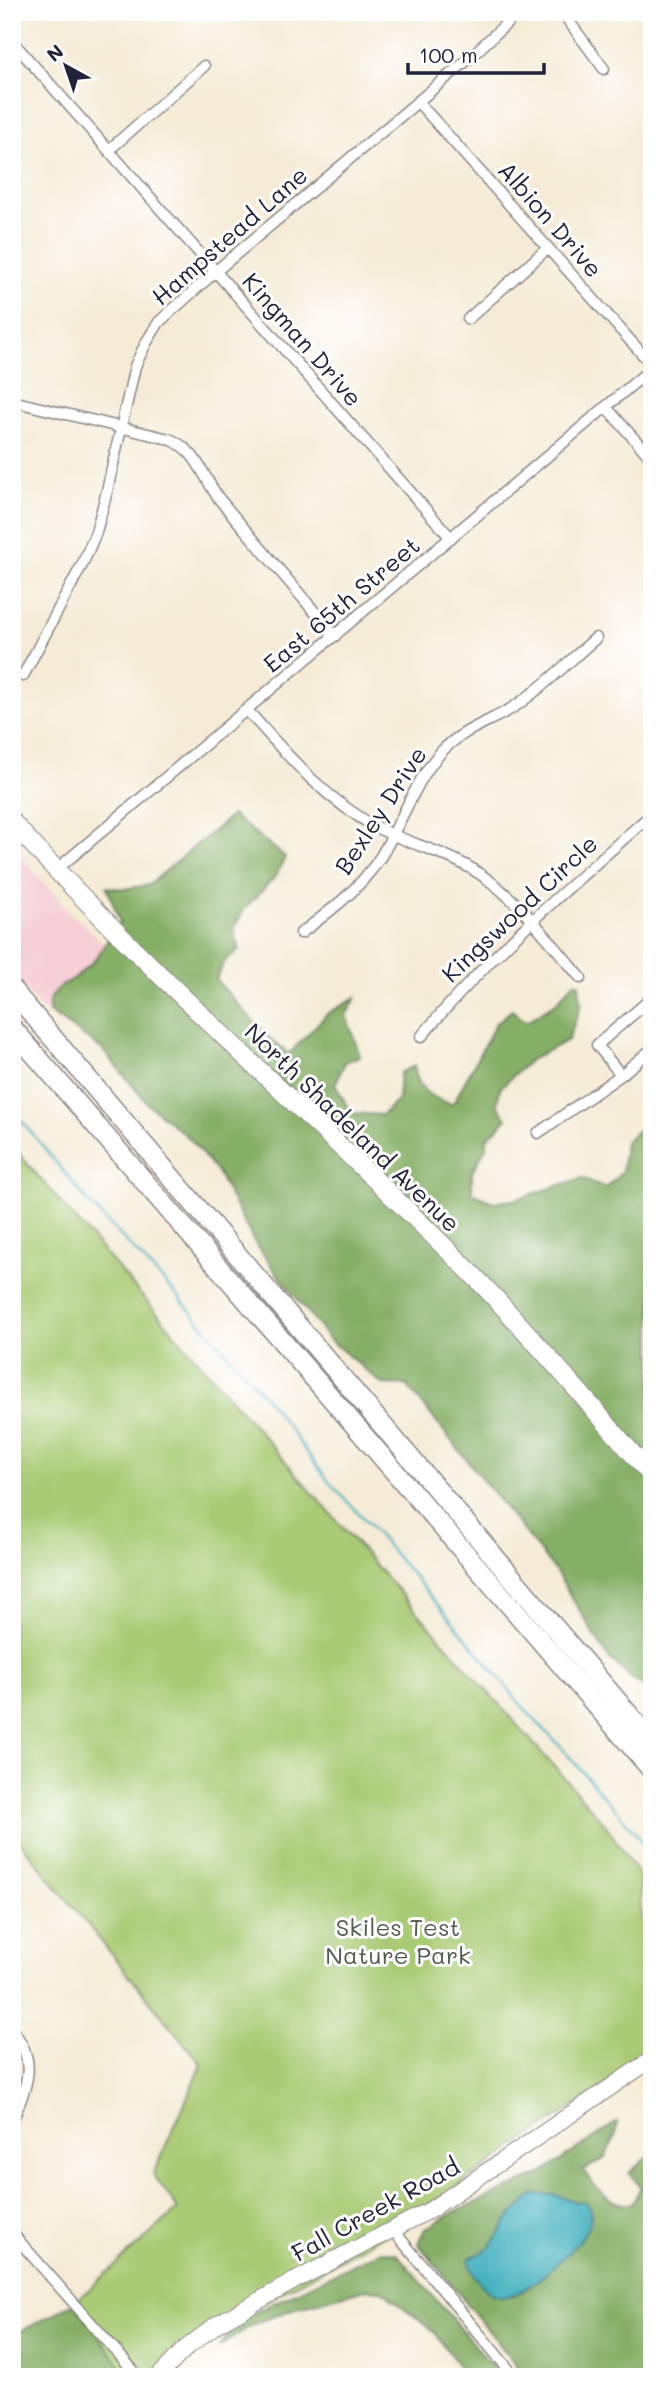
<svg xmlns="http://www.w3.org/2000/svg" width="664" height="2389" font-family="Mali,sans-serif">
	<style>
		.built { fill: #f6cfd6 }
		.green { fill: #a9cb74; stroke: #667658; stroke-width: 2 }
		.forest { fill: #86af66; stroke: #546850; stroke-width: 2 }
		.water { fill: #42b0be; stroke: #32697c; stroke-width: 2 }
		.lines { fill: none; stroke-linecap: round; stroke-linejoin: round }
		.stream { stroke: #42b0be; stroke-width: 2.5 }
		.street-casing { stroke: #8c8688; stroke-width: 13 }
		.secondary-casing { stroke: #8c8688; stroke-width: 18 }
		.primary-casing { stroke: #8c8688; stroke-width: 20 }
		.highway-casing { stroke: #8c8688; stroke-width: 22 }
		.street { stroke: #fff; stroke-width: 10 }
		.secondary { stroke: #fff; stroke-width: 16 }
		.primary { stroke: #fff; stroke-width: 18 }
		.highway { stroke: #fff; stroke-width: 19 }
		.labels { text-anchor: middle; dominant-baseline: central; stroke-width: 6; stroke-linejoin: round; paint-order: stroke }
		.street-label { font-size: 24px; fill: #22223b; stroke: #fff }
		.park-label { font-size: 24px; fill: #515d4f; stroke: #fff }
	</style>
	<rect width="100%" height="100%" fill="#fff"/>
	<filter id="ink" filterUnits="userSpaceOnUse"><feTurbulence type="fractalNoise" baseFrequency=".0143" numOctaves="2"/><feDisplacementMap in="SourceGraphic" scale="14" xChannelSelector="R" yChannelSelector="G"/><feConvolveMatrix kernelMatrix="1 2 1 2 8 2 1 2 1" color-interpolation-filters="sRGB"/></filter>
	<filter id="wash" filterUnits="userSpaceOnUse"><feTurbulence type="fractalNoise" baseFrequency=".00686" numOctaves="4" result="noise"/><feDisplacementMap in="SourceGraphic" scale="28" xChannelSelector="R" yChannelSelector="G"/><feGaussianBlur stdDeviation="1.57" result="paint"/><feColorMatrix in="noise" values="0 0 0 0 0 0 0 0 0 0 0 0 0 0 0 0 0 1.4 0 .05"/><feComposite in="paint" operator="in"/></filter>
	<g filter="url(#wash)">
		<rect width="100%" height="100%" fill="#f5ebd6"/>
		<!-- built -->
		<polygon class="built" points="12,845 69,912 105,944 93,962 76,977 57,989 49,1001 49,1012 42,1010 12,976"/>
		<!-- green -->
		<polygon class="green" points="12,1146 370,1559 605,1824 640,1877 641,1918 652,1924 652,2053 393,2230 196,2340 162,2377 129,2377 74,2303 178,2209 153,2174 202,2065 12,1832"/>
		<!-- forest -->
		<g class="forest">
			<path d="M232,815l53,42 -9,19 -31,32 -11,20 5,22 -15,12 -8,18 51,56 22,18 39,-41 28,-15 -10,17 14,41 -15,6 -10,22 16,29 31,2 16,-15 2,-27 14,-7c4,25 16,32 39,38l43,-81 16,-13 14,12 31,-20 17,-20 5,1 2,22 -13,35 -37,19 -31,29 -3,17 10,13 -9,10 -11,10v8l-15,26v21l21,9 21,-2 68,-22 24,10 16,-16 3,-30 27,-25v573l-16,-8 -28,-25 -52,-85 -149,-187 -25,-1 -53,-45 -47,-59 -27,-37 -37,-69 -28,-35 -42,-35 -45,-54 -54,-38v-11l8,-12 19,-12 17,-15 27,-40 -13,-35 17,2 25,-4z"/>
			<path d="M617,2122l-2,15 -11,22 -21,11c12,18 26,35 48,35l10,-18 -12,-14 16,-14 7,-3v221h-126l-108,-134 7,-14 31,-18 85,-37z"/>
			<polygon points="381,2251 397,2254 502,2377 467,2377 435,2333 382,2290 366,2289 292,2309 252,2325 219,2347 236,2321"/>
			<polygon points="74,2303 129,2377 12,2377 12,2336"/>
		</g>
		<!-- water -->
		<path class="water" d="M534,2194l21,1 22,7 7,-1c22,21 -17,53 -31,66 -19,18 -51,46 -73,16 -6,-8 -11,-15 -10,-25l18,-9 12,-15 7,-14z"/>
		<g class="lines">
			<!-- stream -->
			<g class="stream">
				<polyline points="12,1109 91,1205 173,1291 267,1399 329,1482 364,1519 458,1628 528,1713 559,1745 635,1832 652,1859"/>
				<polyline points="12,2374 14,2377"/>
			</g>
		</g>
	</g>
	<g filter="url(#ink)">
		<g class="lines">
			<defs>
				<g id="street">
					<polyline points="562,12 604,69"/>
					<polyline points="12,15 16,12"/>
					<polyline points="12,41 451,538"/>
					<polyline points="418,102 652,365"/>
					<polyline points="109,150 204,66"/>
					<polyline points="12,279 13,277"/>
					<polyline points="468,319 548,248"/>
					<path d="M12,401l157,38c29,11 34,39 51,61l115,136"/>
					<polyline points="606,407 652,459"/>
					<polyline points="23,676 83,563 96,532 106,495 135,366 146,343 159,322 216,271 465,62 519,12"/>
					<path d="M247,710c39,44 78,90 131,118 33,17 70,24 102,46 40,27 70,68 101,104"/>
					<polyline points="56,870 652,368"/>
					<path d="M301,933c35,-26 68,-51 88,-91 17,-31 29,-65 53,-91 21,-22 48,-29 72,-44 30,-20 55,-46 82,-69"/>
					<path d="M421,1037c69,-83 150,-152 231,-223"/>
					<polyline points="621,1075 597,1045 652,998"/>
					<polyline points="538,1133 621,1075 652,1049"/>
					<path d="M12,2030c27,32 14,57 0,91"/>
					<polyline points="393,2230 515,2377"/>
					<polyline points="12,2233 139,2377"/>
				</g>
				<polyline id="secondary" points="158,2377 186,2348 217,2324 294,2281 430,2210 652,2059"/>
				<path id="primary" d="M12,822c145,161 311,302 464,456 61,63 118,132 176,198"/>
				<g id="highway">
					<polyline points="12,990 652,1742"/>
					<polyline points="12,1028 652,1770"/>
				</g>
			</defs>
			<!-- street casing -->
			<use href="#street" class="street-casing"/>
			<!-- secondary casing -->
			<use href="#secondary" class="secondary-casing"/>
			<!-- primary casing -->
			<use href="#primary" class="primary-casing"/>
			<!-- highway casing -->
			<use href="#highway" class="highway-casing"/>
			<!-- street -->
			<use href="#street" class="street"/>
			<!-- secondary -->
			<use href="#secondary" class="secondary"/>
			<!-- primary -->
			<use href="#primary" class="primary"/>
			<!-- highway -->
			<use href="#highway" class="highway"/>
		</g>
	</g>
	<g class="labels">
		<!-- street labels -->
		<g class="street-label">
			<text transform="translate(551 219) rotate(49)">Albion Drive</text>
			<text transform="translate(229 235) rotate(-41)">Hampstead Lane</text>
			<text transform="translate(303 339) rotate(49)">Kingman Drive</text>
			<text transform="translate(341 604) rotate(-40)">East 65th Street</text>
			<text transform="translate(380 810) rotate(-57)">Bexley Drive</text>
			<text transform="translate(519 908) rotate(-43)">Kingswood Circle</text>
			<text transform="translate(353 1127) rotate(44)">North Shadeland Avenue</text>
			<text transform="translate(375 2209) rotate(-29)">Fall Creek Road</text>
		</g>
		<!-- park labels -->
		<g class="park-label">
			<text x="398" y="1926">Skiles Test<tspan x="398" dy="28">Nature Park</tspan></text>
		</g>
	</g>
	<!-- margin -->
	<rect width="664" height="2389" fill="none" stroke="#fff" stroke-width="42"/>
	<!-- north arrow -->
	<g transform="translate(66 66) rotate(320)" stroke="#ffffff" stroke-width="5" paint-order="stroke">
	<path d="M0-5L12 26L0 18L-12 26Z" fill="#22223b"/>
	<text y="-10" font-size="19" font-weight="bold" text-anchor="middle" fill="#22223b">N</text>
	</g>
	<!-- scale -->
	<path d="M408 63v10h136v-10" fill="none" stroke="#22223b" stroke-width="3.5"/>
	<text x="419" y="63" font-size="21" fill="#22223b" stroke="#ffffff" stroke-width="5" paint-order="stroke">100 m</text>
</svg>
